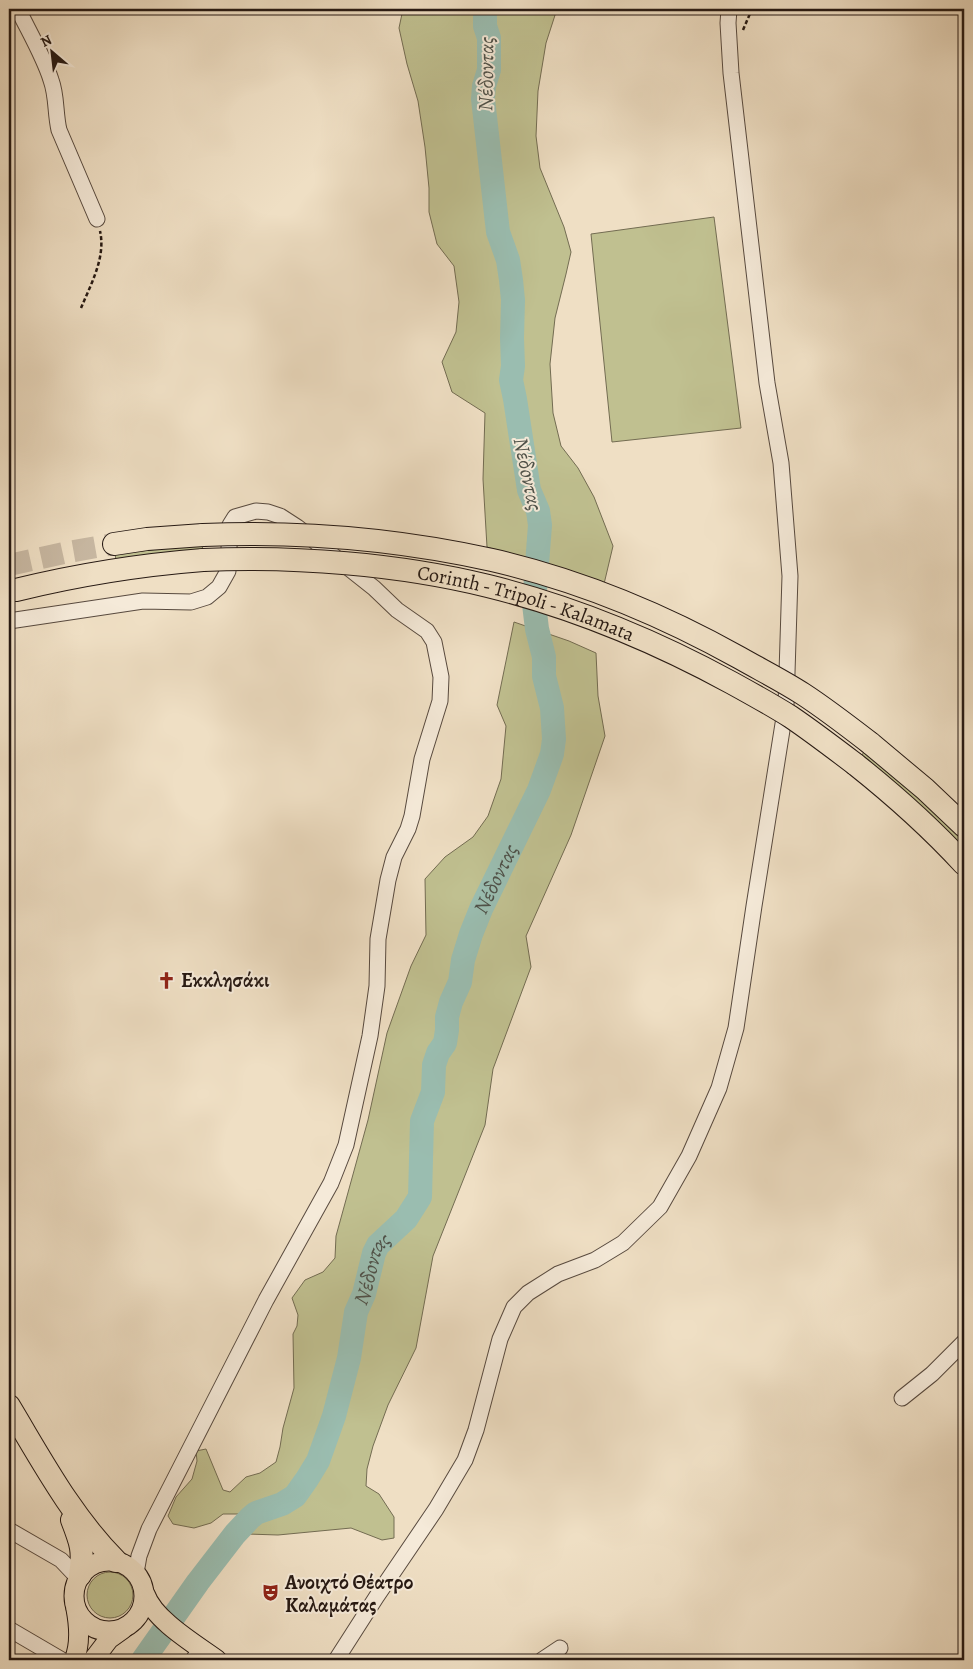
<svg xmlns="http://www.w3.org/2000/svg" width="973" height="1669" font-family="Alegreya,serif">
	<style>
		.green { fill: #c0c090; stroke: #736c52 }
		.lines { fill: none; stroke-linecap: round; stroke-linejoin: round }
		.river { stroke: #9abdb0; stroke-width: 24 }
		.highway-tunnel { stroke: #c7b7a1; stroke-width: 22; stroke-dasharray: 22 11; stroke-linecap: butt }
		.minor-casing { stroke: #584a3f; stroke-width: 17 }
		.major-casing { stroke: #261913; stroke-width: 21 }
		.highway-casing { stroke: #261913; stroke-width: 24 }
		.path { stroke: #261913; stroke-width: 2.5; stroke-dasharray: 4 2.5; stroke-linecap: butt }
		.minor { stroke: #f5ead9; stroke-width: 15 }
		.major { stroke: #efdfc4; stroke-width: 19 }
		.highway { stroke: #efdfc4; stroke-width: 22 }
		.highway-bridge-casing { stroke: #261913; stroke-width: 24; stroke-linecap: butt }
		.highway-bridge { stroke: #efdfc4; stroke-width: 22 }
		.labels { text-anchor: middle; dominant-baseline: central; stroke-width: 4; stroke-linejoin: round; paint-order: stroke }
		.street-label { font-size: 20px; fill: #261913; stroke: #f5ead9 }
		.poi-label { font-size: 20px; font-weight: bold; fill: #261913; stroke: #f5ead9; text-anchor: start }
		.water-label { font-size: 21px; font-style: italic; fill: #4f524a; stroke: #f5ead9 }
	</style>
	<rect width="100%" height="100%" fill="#efdfc4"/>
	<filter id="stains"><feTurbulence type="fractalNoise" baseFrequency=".004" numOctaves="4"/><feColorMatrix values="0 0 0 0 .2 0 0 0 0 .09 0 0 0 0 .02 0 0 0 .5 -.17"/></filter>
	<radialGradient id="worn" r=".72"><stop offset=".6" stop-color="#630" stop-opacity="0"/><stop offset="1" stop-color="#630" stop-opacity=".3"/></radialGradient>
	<!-- green -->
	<g class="green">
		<polygon points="403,9 557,9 546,43 538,91 536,136 540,168 564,227 571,252 566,274 555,318 550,364 553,413 561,446 578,468 594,497 613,546 604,584 487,547 483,479 485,413 452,392 442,362 456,332 459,302 454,266 437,244 429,212 429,188 425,147 418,101 407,64 399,28"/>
		<polygon points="714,217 741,428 612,442 591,234"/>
		<polygon points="202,544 203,551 116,560 115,554"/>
		<polygon points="514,622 569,641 596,653 598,696 605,736 571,835 526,936 531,967 493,1069 485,1125 433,1256 416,1348 388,1405 373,1446 367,1469 366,1486 379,1494 394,1517 394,1538 382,1540 351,1528 278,1535 247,1534 246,1529 238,1514 223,1514 211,1523 194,1528 173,1524 168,1516 176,1497 192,1479 197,1461 196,1451 206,1449 223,1490 230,1492 246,1477 260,1473 276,1462 280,1447 283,1428 294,1388 293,1334 297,1326 298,1315 292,1298 305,1280 323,1272 335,1258 336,1236 368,1120 387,1033 411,966 426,935 425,879 445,857 473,837 488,816 501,779 506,726 497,705"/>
		<polygon points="865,751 952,827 964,840 964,850 861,756"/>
		<circle cx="110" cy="1595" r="23"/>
	</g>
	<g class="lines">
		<!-- river -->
		<path class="river" id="s1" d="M143,1660l55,-78 37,-48 15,-16 6,-5 26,-9 13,-8 12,-17 11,-18 16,-45 15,-58 7,-46 8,-18 10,-41 4,-8 28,-26 14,-22 2,-76 11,-29 1,-27 4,-12 7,-10 2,-13v-13l4,-15 9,-20 3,-22 8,-26 10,-25 58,-119 13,-36 2,-15 -2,-31 -8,-32v-19l-7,-28 -3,-25 6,-79 -2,-14 -9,-21 -14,-91 -4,-19 2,-14 -1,-28 1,-38 -2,-20 -3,-20 -10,-28 -15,-133 1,-13 5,-16v-32l-4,-12v-17"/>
		<!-- highway-tunnel -->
		<polyline class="highway-tunnel" points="9,565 68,552 114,544"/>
		<defs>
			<g id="minor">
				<path d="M18,9c10,21 26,48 33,71 6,16 4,33 8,50l38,89"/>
				<polyline points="9,621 143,601 191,602 207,597 219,587 228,571 230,525 235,517 256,511 268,512 280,516 297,527 374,588 397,610 427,631 434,642 441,677 440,701 422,759 412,816 408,829 394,857 388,880 378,939 377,986 370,1036 346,1145 331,1183 266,1300 149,1529 139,1556 136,1573"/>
				<polyline points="902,1398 932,1374 964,1342"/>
				<polyline points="9,1530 61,1560 79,1579"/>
				<polyline points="9,1629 62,1660"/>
				<polyline points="193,1660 195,1657"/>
				<polyline points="336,1660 377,1596 436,1509 465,1460 476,1430 500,1339 514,1307 528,1293 558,1274 595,1260 623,1243 660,1207 689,1156 719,1088 736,1028 754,906 786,705 790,576 781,463 767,383 731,73 728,23 729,9"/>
				<polyline points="542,1660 560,1648"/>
			</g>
			<g id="major">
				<circle cx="109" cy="1596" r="35"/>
				<path d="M145,1594c9,26 50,50 72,66"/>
				<path d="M74,1660c7,-16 5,-35 2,-51"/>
				<polyline points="93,1660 109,1639 123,1629"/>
			</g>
			<g id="highway">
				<polyline points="114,544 147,539 203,535"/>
				<path d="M16,590c61,-15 123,-25 187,-30"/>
				<polyline points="870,743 925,789 964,826"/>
				<path d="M855,764c39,31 75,63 109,100"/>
				<path d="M9,1406c32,53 62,110 107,155"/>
				<path d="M72,1520c9,23 12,31 8,55"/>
			</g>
		</defs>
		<!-- minor casing -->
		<use href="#minor" class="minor-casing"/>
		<!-- major casing -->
		<use href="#major" class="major-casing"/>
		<!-- highway casing -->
		<use href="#highway" class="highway-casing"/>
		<!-- path -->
		<g class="path">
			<polyline points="743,30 752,9"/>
			<path d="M81,308c10,-24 25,-51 19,-77"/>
		</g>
		<!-- minor -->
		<use href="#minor" class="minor"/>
		<!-- major -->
		<use href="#major" class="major"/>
		<!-- highway -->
		<use href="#highway" class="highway"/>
		<defs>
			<g id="highway-bridge">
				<path d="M203,535c96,-4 194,4 289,25 87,20 171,55 248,98 21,12 43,23 63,36 23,15 45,32 67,49"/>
				<path id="s2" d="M203,560c91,-4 196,4 285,26 85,21 167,55 244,97 20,11 40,22 59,34 22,15 43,31 64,47"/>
			</g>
		</defs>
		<!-- highway-bridge casing -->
		<use href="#highway-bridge" class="highway-bridge-casing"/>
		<!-- highway-bridge -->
		<use href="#highway-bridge" class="highway-bridge"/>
	</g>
	<!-- icons -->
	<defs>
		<symbol id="church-bare" viewBox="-9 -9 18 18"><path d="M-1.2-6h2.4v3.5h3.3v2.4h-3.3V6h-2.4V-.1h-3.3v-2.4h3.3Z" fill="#8f2418" stroke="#f5ead9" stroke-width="2.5" paint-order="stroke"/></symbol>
		<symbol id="theatre-bare" viewBox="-9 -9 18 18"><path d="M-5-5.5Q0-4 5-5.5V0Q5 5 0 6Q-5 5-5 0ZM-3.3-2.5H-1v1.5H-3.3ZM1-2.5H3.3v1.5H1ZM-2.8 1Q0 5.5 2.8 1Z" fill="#8f2418" stroke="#f5ead9" stroke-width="2.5" paint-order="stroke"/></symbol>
	</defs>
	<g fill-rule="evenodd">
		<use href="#church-bare" x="154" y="968" width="25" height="25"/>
		<use href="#theatre-bare" x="258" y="1580" width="25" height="25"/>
	</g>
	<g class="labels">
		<!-- street labels -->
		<g class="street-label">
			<text stroke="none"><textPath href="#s2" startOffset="328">Corinth - Tripoli - Kalamata</textPath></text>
		</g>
		<!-- poi labels -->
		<g class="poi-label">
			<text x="181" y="980">Εκκλησάκι</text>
			<text x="285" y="1582">Ανοιχτό Θέατρο<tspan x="285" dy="23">Καλαμάτας</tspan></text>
		</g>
		<!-- water labels -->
		<g class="water-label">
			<text transform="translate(486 74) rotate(-89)">Νέδoντας</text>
			<text transform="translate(528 474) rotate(78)">Νέδoντας</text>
			<text stroke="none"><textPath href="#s1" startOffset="892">Νέδoντας</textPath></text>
			<text stroke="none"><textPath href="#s1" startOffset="471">Νέδoντας</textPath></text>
		</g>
	</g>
	<!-- margin -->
	<rect width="973" height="1669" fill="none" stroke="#efdfc4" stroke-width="30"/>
	<rect x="10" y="10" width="953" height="1649" fill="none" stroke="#261913" stroke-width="2.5"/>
	<rect x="15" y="15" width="943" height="1639" fill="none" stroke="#261913"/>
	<!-- north arrow -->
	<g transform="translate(52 52) rotate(332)" stroke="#f5ead9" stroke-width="4" paint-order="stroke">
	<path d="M0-4L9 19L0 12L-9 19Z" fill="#261913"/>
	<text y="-8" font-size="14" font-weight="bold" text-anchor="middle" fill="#261913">N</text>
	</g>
	<rect width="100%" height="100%" filter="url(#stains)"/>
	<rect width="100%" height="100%" fill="url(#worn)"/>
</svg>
